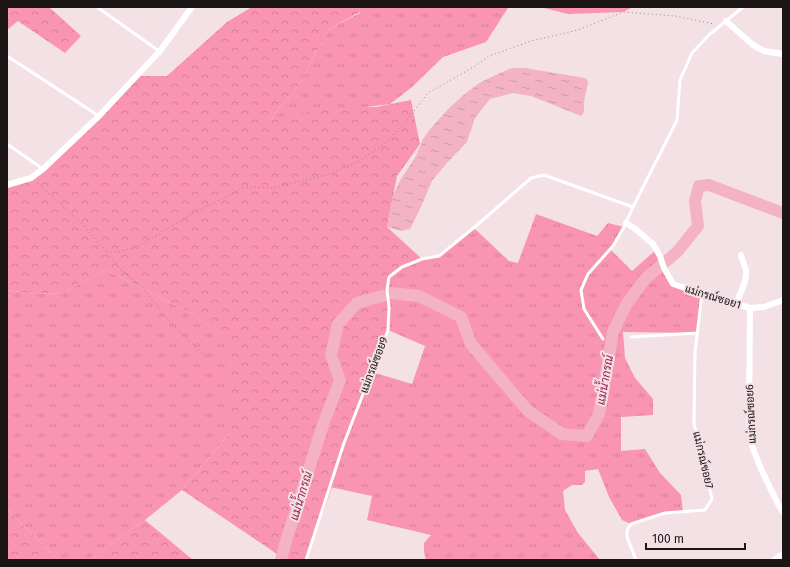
<svg xmlns="http://www.w3.org/2000/svg" width="790" height="567" font-family="'Fira Sans',Sarabun,sans-serif">
	<style>
		.grass { fill: url(#grass-tufts) }
		.forest { fill: url(#forest-crowns) }
		.water { fill: url(#water-ripples) }
		.lines { fill: none; stroke-linecap: round; stroke-linejoin: round }
		.river { stroke: #f3b3c4; stroke-width: 12 }
		.path { stroke: #95888b; stroke-width: 1; stroke-dasharray: 1 3; stroke-linecap: butt }
		.service { stroke: #fff; stroke-width: 3 }
		.minor { stroke: #fff; stroke-width: 6 }
		.labels { text-anchor: middle; dominant-baseline: central; stroke-width: 4; stroke-linejoin: round; paint-order: stroke }
		.street-label { font-size: 11px; fill: #1b1516; stroke: #f4e1e6 }
		.water-label { font-size: 12px; font-style: italic; fill: #972152; stroke: #f4e1e6 }
	</style>
	<defs>
		<pattern id="grass-tufts" width="24" height="20" patternUnits="userSpaceOnUse"><rect width="24" height="20" fill="#f994b2"/><path d="M3 7l-1-3M5 7V3M7 7l1-3M15 17l-1-3M17 17v-4M19 17l1-3" fill="none" stroke="#d57f98"/></pattern>
		<pattern id="forest-crowns" width="20" height="18" patternUnits="userSpaceOnUse"><rect width="20" height="18" fill="#f994b2"/><path d="M2 6a3 3 0 1 1 6 0M12 15a3 3 0 1 1 6 0" fill="none" stroke="#d57f98"/></pattern>
		<pattern id="water-ripples" width="26" height="14" patternUnits="userSpaceOnUse"><rect width="26" height="14" fill="#f3b3c4"/><path d="M2 4q2-2 4 0t4 0M15 11q2-2 4 0t4 0" fill="none" stroke="#d099a8"/></pattern>
	</defs>
	<rect width="100%" height="100%" fill="#f4e1e6"/>
	<!-- grass -->
	<g class="grass">
		<polygon points="358,7 515,7 508,8 486,42 443,57 412,87 390,104 270,119 299,85 329,29 360,13"/>
		<polygon points="540,7 633,7 623,12 568,14"/>
		<polygon points="536,214 597,236 608,223 624,227 610,249 632,271 656,250 672,285 702,294 697,333 623,332 625,358 635,378 653,399 653,415 621,417 621,451 645,449 660,473 681,495 683,512 665,513 631,524 622,520 609,497 598,469 585,471 585,482 582,485 572,485 563,491 565,510 578,533 600,560 426,560 424,551 424,543 431,535 367,520 372,496 330,487 372,372 412,384 425,346 388,330 387,290 389,277 402,267 422,259 439,256 474,228 509,261 518,263"/>
		<polygon points="106,270 191,313 231,342 229,375 229,434 182,490 145,520 89,560 58,560 7,509 7,290 34,294 61,293"/>
	</g>
	<!-- forest -->
	<g class="forest">
		<polygon points="7,7 49,7 81,36 65,53 18,21 7,30"/>
		<polygon points="252,7 358,7 360,12 329,29 299,85 270,119 327,108 376,107 411,100 420,144 397,176 387,227 422,259 402,267 389,277 387,290 389,307 388,330 306,560 286,560 182,490 229,434 229,375 230,342 191,313 106,270 61,293 34,294 7,290 7,186 31,178 136,76 167,76 227,22"/>
		<polygon points="7,509 58,560 7,560"/>
		<polygon points="145,520 193,560 89,560"/>
	</g>
	<!-- water -->
	<polygon class="water" points="515,68 525,68 585,78 587,80 588,83 584,101 584,112 581,116 531,96 513,93 490,99 475,118 467,142 446,164 432,181 420,209 410,229 401,231 387,227 393,195 401,179 416,156 423,139 431,128 448,109 467,92 481,82 500,73 509,69"/>
	<g class="lines">
		<!-- river -->
		<g class="river">
			<polyline points="391,293 419,296 461,317 471,344 528,411 562,434 587,436 599,414 613,332 626,305 645,279 677,252 698,226 695,201 699,186 709,185 783,213"/>
			<polyline points="281,560 286,541 323,425 340,380 331,355 338,324 357,303 382,296"/>
		</g>
		<!-- path -->
		<g class="path">
			<polyline points="37,183 46,190 48,193 82,224 107,252 121,270 143,288 172,324 207,358"/>
			<polyline points="107,252 118,252 137,247 192,214 243,188 253,187 273,188 327,175 360,161 388,141 408,119 428,93 477,65 489,56 531,41 578,30 623,12 675,16 714,24"/>
		</g>
		<!-- service -->
		<g class="service">
			<polyline points="97,7 159,51"/>
			<polyline points="7,56 99,116"/>
			<polyline points="7,144 43,169"/>
			<polyline points="631,337 697,333"/>
			<polyline points="603,339 584,309 581,290 588,274 613,246 624,227 633,207 672,130 677,120 680,80 692,53 709,35 743,7"/>
			<polyline points="306,560 344,443 388,330 389,307 387,290 389,277 402,267 422,259 439,256 476,226 531,178 544,175 633,207"/>
			<polyline points="636,560 627,537 627,530 631,524 665,513 705,510 712,499 694,423 695,352 702,294"/>
		</g>
		<!-- minor -->
		<g class="minor">
			<polyline points="726,21 753,45 764,51 783,54"/>
			<polyline points="7,185 31,178 43,169 99,116 160,51 192,7"/>
			<polyline points="626,223 634,228 653,244 660,256 664,268 673,284 702,294 750,308 764,307 783,300"/>
			<path d="M736,304c3,-9 12,-24 10,-34 -1,-5 -4,-9 -5,-15"/>
			<polyline points="750,308 749,421 752,446 761,469 778,504 783,512"/>
			<polyline points="774,560 783,554"/>
		</g>
	</g>
	<g class="labels">
		<!-- street labels -->
		<g class="street-label">
			<text transform="translate(713 297) rotate(17)">แม่กรณ์ซอย1</text>
			<text transform="translate(374 365) rotate(-69)">แม่กรณ์ซอย9</text>
			<text transform="translate(751 414) rotate(-93)">แม่กรณ์ซอย6</text>
			<text transform="translate(703 460) rotate(77)">แม่กรณ์ซอย7</text>
		</g>
		<!-- water labels -->
		<g class="water-label">
			<text transform="translate(605 380) rotate(-80)">แม่น้ำกรณ์</text>
			<text transform="translate(301 496) rotate(-73)">แม่น้ำกรณ์</text>
		</g>
	</g>
	<!-- border -->
	<rect width="790" height="567" fill="none" stroke="#1b1516" stroke-width="16"/>
	<!-- scale -->
	<path d="M646 543v6h99v-6" fill="none" stroke="#1b1516" stroke-width="2"/>
	<text x="652" y="543" font-size="12" fill="#1b1516" stroke="#f4e1e6" stroke-width="3" paint-order="stroke">100 m</text>
</svg>
